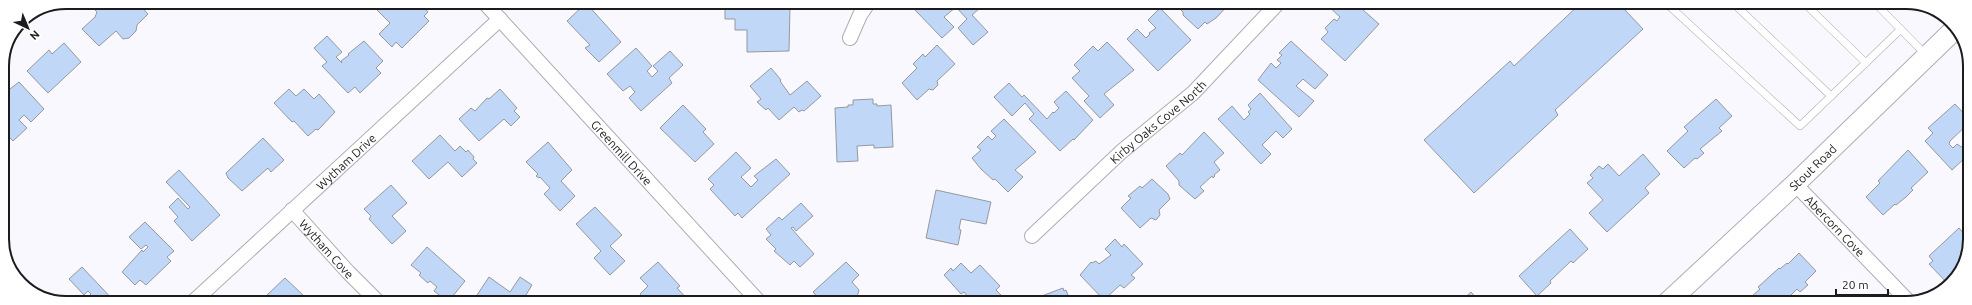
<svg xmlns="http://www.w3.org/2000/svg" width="1972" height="305" font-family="Ubuntu,sans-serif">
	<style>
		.building { fill: #c0d7f7; stroke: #95999e }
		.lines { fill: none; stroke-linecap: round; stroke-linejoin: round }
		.lane-casing { stroke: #adadb3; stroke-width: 8 }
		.street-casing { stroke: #adadb3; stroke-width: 16 }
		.secondary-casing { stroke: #adadb3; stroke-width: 22 }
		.lane { stroke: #fff; stroke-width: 7 }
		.street { stroke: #fff; stroke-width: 14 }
		.secondary { stroke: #fff; stroke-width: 20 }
		.labels { text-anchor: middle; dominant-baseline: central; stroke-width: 3.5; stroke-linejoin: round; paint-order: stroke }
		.street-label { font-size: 12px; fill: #1c1b1e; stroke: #fff }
		.rim { fill: none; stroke: #1c1b1e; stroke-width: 2 }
	</style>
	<rect width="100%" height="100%" fill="#f9f8ff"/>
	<!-- building -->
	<g class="building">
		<polygon points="102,2 137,2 148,14 137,25 136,31 129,38 123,39 116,31 99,46 82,29 95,17 97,12 94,9"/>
		<polygon points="379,2 400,2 406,8 411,3 414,7 419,2 428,12 424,16 429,21 402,48 396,42 392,47 379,34 390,23 374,7"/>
		<polygon points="725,2 788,2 788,7 790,7 789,51 747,52 747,30 735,30 735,19 725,19"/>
		<polygon points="921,2 974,2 980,8 972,15 988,32 973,45 958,28 967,19 956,7 944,17 954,27 942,38 915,10"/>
		<polygon points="1173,2 1231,2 1216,18 1207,24 1205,22 1198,29 1183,15 1183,12"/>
		<polygon points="1328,2 1354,2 1379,24 1345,61 1321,39 1328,32 1325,28 1334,19 1337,21 1340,17 1326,4"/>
		<polygon points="1582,2 1634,2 1625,10 1643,29 1555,110 1558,115 1474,193 1424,140 1510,61 1514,66"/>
		<polygon points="586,3 621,42 599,62 585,48 590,45 567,21"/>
		<polygon points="1160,8 1191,40 1158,71 1127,39 1137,29 1146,38 1150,34 1149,33 1156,28 1148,20"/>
		<polygon points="327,36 342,52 336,57 342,63 341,61 349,55 348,54 364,41 383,61 376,68 381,73 360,93 355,87 348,93 322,66 327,62 314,48"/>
		<polygon points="1291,41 1328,75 1315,89 1303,79 1296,86 1314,101 1299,117 1258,80 1271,63 1276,68 1281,63 1277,60 1282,55 1279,53"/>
		<polygon points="1107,42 1134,70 1104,94 1114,105 1100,118 1084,101 1089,96 1072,78 1080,71 1074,65 1093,46 1098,51"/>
		<polygon points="64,43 81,62 48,93 27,71 49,50 52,54"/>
		<polygon points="937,45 955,64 937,81 938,85 933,90 929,89 917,100 902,83 917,68 913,64 923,54 925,57"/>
		<polygon points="636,48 652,66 647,71 652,77 658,71 653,66 670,51 683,65 669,78 672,83 641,111 629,98 635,92 630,86 623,91 607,74"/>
		<polygon points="771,68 781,80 780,81 790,95 807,81 821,96 804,111 802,110 799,112 794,107 779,120 768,108 766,110 757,102 761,99 750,86"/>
		<polygon points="19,82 44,109 31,122 24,115 19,120 27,128 13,141 5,133 3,135 2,95"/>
		<polygon points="1009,83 1022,97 1024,95 1047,119 1053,112 1054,113 1059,108 1054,102 1066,91 1093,120 1074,140 1073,139 1060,151 1029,119 1034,114 1025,103 1012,116 994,97"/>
		<polygon points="289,89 296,96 304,89 314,99 319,94 335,112 318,130 316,129 308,136 294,121 292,122 274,103"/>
		<polygon points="500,89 517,108 514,111 520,117 511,126 504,119 479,141 459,119 471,108 475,111 487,98 489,99"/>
		<polygon points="1260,93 1292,129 1283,138 1276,131 1262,145 1271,154 1261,164 1218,119 1232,106 1244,120 1250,114 1248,112 1251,109 1248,105"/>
		<polygon points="873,99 873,104 877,104 877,106 891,105 893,147 874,148 874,145 857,146 858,161 837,162 835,108 848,107 848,105 853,105 853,100"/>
		<polygon points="1716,99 1732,116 1719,128 1722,131 1700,149 1704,153 1697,159 1695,158 1684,168 1667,151 1688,131 1684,127"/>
		<polygon points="1955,104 1969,119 1969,123 1950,141 1949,144 1953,148 1957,144 1963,148 1962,149 1968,155 1952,170 1925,141 1933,133 1928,128"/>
		<polygon points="683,105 706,129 703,132 714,144 695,162 660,128"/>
		<polygon points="1004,119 1036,152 1015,170 1023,177 1008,192 995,179 993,180 981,169 972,158 981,150 977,147 988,136 992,140 996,136 991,131"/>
		<polygon points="1204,132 1224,153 1214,162 1220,170 1214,175 1215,176 1213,178 1212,176 1200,187 1204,191 1195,199 1179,185 1179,181 1166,166 1180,153 1182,155"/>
		<polygon points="440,135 455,151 460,146 466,152 468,150 474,157 473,159 477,163 462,177 448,162 429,179 412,161"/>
		<polygon points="263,138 284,160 271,172 268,168 242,191 228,178 226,173"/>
		<polygon points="548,142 572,170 561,181 575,196 560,211 544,194 550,188 540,177 539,178 536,176 538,174 526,162"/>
		<polygon points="1908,150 1928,172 1911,188 1913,190 1906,197 1896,205 1895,204 1883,215 1866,197 1880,183 1878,181"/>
		<polygon points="736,152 751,168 741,177 751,187 758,180 754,176 776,159 790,174 742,218 738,213 735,216 710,189 714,185 708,179"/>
		<polygon points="1643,154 1660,174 1645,188 1649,193 1607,232 1589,213 1603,200 1587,183 1593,178 1590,175 1599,166 1603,169 1608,164 1619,176"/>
		<polygon points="179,170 220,215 192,241 174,221 178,217 169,207 178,198 188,209 190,207 166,182"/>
		<polygon points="1152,179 1168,194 1170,199 1159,210 1160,215 1156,220 1151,218 1140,228 1121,208 1131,198 1128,196 1140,186 1142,188"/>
		<polygon points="391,185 407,203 392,216 406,231 392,244 369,219 371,216 364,209"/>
		<polygon points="936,190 991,202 986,224 961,219 959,229 961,230 958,245 926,238"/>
		<polygon points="801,203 813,216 796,231 793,227 791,228 814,254 800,267 794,261 790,265 774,251 776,249 766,239 771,235 766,229 779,217 782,220"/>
		<polygon points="595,207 622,235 610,246 625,261 610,275 594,258 601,251 576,224"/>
		<polygon points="145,222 174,251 167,257 171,261 146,285 140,280 135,285 122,272 142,250 143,252 148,247 146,245 141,249 129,237"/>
		<polygon points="1959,228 1969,240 1969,247 1949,285 1929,264 1933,261 1929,256"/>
		<polygon points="1570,229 1588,249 1573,263 1571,261 1550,281 1551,283 1537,296 1519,276"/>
		<polygon points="1115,239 1122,247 1124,244 1143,264 1131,275 1135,278 1124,288 1120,285 1104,300 1080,275 1091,262 1092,263 1096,261 1099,264 1111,255 1105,249"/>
		<polygon points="427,247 465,281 448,302 434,291 437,287 430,281 428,283 419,275 421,273 411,265"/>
		<polygon points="1799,253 1816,271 1805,282 1808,285 1800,292 1797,289 1783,303 1757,303 1751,297 1760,289 1758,287 1779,268 1780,269 1787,263 1788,264"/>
		<polygon points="658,262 680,286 677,288 691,303 647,303 640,294 648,286 640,278"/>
		<polygon points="846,262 859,275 852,282 859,290 857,297 854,300 855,303 820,303 820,300 813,292"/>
		<polygon points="961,263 971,273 980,265 1000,286 996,290 1002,296 998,300 1000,302 973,303 964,292 961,294 944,275 951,268 953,271"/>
		<polygon points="82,267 100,286 115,302 82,302 91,294 88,291 84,295 69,279"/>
		<polygon points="489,277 510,292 520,277 532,285 521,303 482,303 475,298"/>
		<polygon points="285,278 303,295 302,296 307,303 275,303 267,295"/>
		<polygon points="1063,288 1064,291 1066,290 1071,303 1023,303"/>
		<polygon points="1471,292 1481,303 1459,303"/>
	</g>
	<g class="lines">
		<defs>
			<g id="lane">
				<polyline points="1665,2 1800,126 1901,29"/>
				<polyline points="1732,2 1831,96"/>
				<polyline points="1803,2 1866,63"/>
				<polyline points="1877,3 1876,4 1927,56"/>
			</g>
			<g id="street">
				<path id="s1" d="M484,2l276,301"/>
				<polyline points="850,38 860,15 869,2"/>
				<path id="s2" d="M1795,184l114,118"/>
				<path id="s3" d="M292,210l56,62 31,31"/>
				<path id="s4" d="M1032,236l89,-84 72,-59 86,-91"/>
				<path id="s5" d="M192,303l308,-284"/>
			</g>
			<g id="secondary">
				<path id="s6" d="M1667,303l128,-119 160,-155"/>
			</g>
		</defs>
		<!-- lane casing -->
		<use href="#lane" class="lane-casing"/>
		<!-- street casing -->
		<use href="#street" class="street-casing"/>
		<!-- secondary casing -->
		<use href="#secondary" class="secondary-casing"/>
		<!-- lane -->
		<use href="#lane" class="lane"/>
		<!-- street -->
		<use href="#street" class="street"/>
		<!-- secondary -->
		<use href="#secondary" class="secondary"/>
	</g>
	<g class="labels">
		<!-- street labels -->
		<g class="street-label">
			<text stroke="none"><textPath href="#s4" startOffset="170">Kirby Oaks Cove North</textPath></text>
			<text stroke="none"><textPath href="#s1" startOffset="204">Greenmill Drive</textPath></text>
			<text stroke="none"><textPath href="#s5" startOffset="209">Wytham Drive</textPath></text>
			<text stroke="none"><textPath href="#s6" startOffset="199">Stout Road</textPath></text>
			<text stroke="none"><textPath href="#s2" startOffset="58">Abercorn Cove</textPath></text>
			<text stroke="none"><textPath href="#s3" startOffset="52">Wytham Cove</textPath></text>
		</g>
	</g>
	<!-- crop -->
	<path d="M0 0H1972V305H0ZM66 9H1906A57 57 0 0 1 1963 66V239A57 57 0 0 1 1906 296H66A57 57 0 0 1 9 239V66A57 57 0 0 1 66 9Z" fill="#fff" fill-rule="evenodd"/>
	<path class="rim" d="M66 9H1906A57 57 0 0 1 1963 66V239A57 57 0 0 1 1906 296H66A57 57 0 0 1 9 239V66A57 57 0 0 1 66 9Z"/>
	<!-- north arrow -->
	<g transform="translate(28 28) rotate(136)" stroke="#ffffff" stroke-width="3" paint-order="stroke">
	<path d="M0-3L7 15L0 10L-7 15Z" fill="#1c1b1e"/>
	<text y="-6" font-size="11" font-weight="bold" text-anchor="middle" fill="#1c1b1e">N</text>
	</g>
	<!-- scale -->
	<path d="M1836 289v6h52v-6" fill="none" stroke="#1c1b1e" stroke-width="2"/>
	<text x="1842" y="289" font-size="12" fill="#1c1b1e" stroke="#ffffff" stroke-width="3" paint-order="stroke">20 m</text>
</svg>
